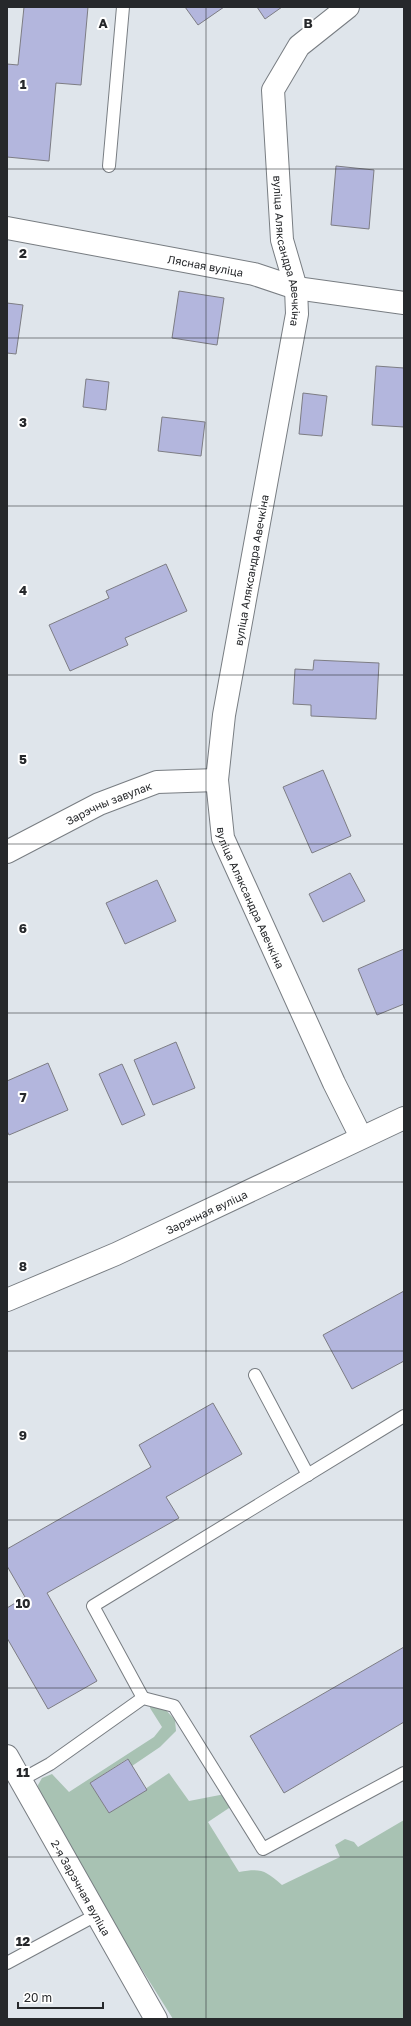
<svg xmlns="http://www.w3.org/2000/svg" width="411" height="2026" font-family="'Golos Text',sans-serif">
	<style>
		.green { fill: #a8c2b3 }
		.building { fill: #b3b6dd; stroke: #7d7d84 }
		.lines { fill: none; stroke-linecap: round; stroke-linejoin: round }
		.lane-casing { stroke: #787d82; stroke-width: 14 }
		.street-casing { stroke: #787d82; stroke-width: 24 }
		.secondary-casing { stroke: #787d82; stroke-width: 24 }
		.lane { stroke: #fff; stroke-width: 12 }
		.street { stroke: #fff; stroke-width: 22 }
		.secondary { stroke: #fff; stroke-width: 22 }
		.grid { fill: none; stroke: #26282b; stroke-width: 1; stroke-opacity: 0.55 }
		.labels { text-anchor: middle; dominant-baseline: central; stroke-width: 4; stroke-linejoin: round; paint-order: stroke }
		.street-label { font-size: 11px; fill: #26282b; stroke: #fff }
		.grid-label { font-size: 13px; text-anchor: middle; font-weight: bold; fill: #26282b; stroke: #fff; stroke-width: 4; stroke-linejoin: round; paint-order: stroke }
	</style>
	<rect width="100%" height="100%" fill="#dfe5eb"/>
	<!-- green -->
	<path class="green" d="M150,1702l14,6 11,12 1,11 -16,16 -28,19 -5,-7 -37,24 19,30 60,-40 20,28 36,-7 4,6v8l-21,14 31,50c22,-4 26,-2 43,13l58,-28 -5,-12 10,-6 9,3 4,5 46,-27v199h-231l-47,-75 -87,-150 -1,-9 4,-7 10,-4 17,18 85,-55 8,-10 -12,-19z"/>
	<!-- building -->
	<g class="building">
		<polygon points="24,7 88,7 81,85 56,83 49,161 7,157 7,64 18,65"/>
		<polygon points="185,7 224,7 198,25"/>
		<polygon points="257,7 282,7 265,19"/>
		<polygon points="336,166 374,170 369,229 331,225"/>
		<polygon points="179,291 224,298 217,345 172,338"/>
		<polygon points="7,303 23,305 16,354 7,353"/>
		<polygon points="376,366 404,368 404,427 372,425"/>
		<polygon points="86,379 109,382 106,410 83,407"/>
		<polygon points="303,393 327,396 322,436 299,434"/>
		<polygon points="162,417 205,422 201,456 158,451"/>
		<polygon points="166,564 187,611 125,638 128,645 70,671 49,625 109,598 106,591"/>
		<polygon points="314,660 379,663 376,719 311,716 311,705 293,704 295,669 313,670"/>
		<polygon points="323,770 351,836 312,853 283,787"/>
		<polygon points="350,873 365,901 323,922 309,894"/>
		<polygon points="157,880 176,921 125,944 106,903"/>
		<polygon points="404,949 404,1004 377,1015 358,969"/>
		<polygon points="176,1042 195,1088 153,1105 134,1060"/>
		<polygon points="48,1063 68,1110 9,1135 7,1131 7,1081"/>
		<polygon points="122,1064 145,1115 122,1125 99,1074"/>
		<polygon points="404,1291 404,1361 352,1389 323,1335"/>
		<polygon points="213,1403 242,1454 166,1497 179,1518 47,1593 97,1681 48,1709 7,1638 7,1608 25,1597 7,1566 7,1549 151,1467 139,1445"/>
		<polygon points="404,1647 404,1722 284,1793 250,1736"/>
		<polygon points="128,1759 147,1790 109,1813 90,1783"/>
	</g>
	<g class="lines">
		<defs>
			<g id="lane">
				<polyline points="109,166 123,7"/>
				<polyline points="255,1375 308,1475"/>
				<polyline points="143,1698 93,1606 404,1416"/>
				<polyline points="21,1780 50,1764 143,1698 174,1706 263,1849 404,1773"/>
				<polyline points="7,1963 96,1915"/>
			</g>
			<g id="street">
				<path id="s1" d="M348,7l-49,39 -26,44 9,150 14,48 1,26 -73,401 -7,65 6,58 111,245 27,54"/>
				<path id="s2" d="M7,228l247,46 42,14 108,15"/>
				<path id="s3" d="M7,852l92,-48 58,-22 60,-2"/>
				<path id="s4" d="M7,1756l149,263"/>
			</g>
			<g id="secondary">
				<path id="s5" d="M7,1300l109,-46 288,-136"/>
			</g>
		</defs>
		<!-- lane casing -->
		<use href="#lane" class="lane-casing"/>
		<!-- street casing -->
		<use href="#street" class="street-casing"/>
		<!-- secondary casing -->
		<use href="#secondary" class="secondary-casing"/>
		<!-- lane -->
		<use href="#lane" class="lane"/>
		<!-- street -->
		<use href="#street" class="street"/>
		<!-- secondary -->
		<use href="#secondary" class="secondary"/>
	</g>
	<!-- grid -->
	<path class="grid" d="M206,7v2012M7,169h397M7,338h397M7,506h397M7,675h397M7,844h397M7,1013h397M7,1182h397M7,1351h397M7,1520h397M7,1688h397M7,1857h397"/>
	<g class="labels">
		<!-- street labels -->
		<g class="street-label">
			<text stroke="none"><textPath href="#s1" startOffset="276">вуліца Аляксандра Авечкіна</textPath></text>
			<text stroke="none"><textPath href="#s2" startOffset="202">Лясная вуліца</textPath></text>
			<text transform="translate(251 570) rotate(-80)">вуліца Аляксандра Авечкіна</text>
			<text stroke="none"><textPath href="#s3" startOffset="113">Зарэчны завулак</textPath></text>
			<text stroke="none"><textPath href="#s1" startOffset="937">вуліца Аляксандра Авечкіна</textPath></text>
			<text stroke="none"><textPath href="#s5" startOffset="218">Зарэчная вуліца</textPath></text>
			<text stroke="none"><textPath href="#s4" startOffset="151">2-я Зарэчная вуліца</textPath></text>
		</g>
	</g>
	<g class="grid-label">
		<text x="103" y="28">A</text>
		<text x="308" y="28">B</text>
		<text x="23" y="89">1</text>
		<text x="23" y="258">2</text>
		<text x="23" y="427">3</text>
		<text x="23" y="595">4</text>
		<text x="23" y="764">5</text>
		<text x="23" y="933">6</text>
		<text x="23" y="1102">7</text>
		<text x="23" y="1271">8</text>
		<text x="23" y="1440">9</text>
		<text x="23" y="1608">10</text>
		<text x="23" y="1777">11</text>
		<text x="23" y="1946">12</text>
	</g>
	<!-- border -->
	<rect width="411" height="2026" fill="none" stroke="#26282b" stroke-width="16"/>
	<!-- scale -->
	<path d="M18 2002v6h85v-6" fill="none" stroke="#26282b" stroke-width="2"/>
	<text x="24" y="2002" font-size="12" fill="#26282b" stroke="#ffffff" stroke-width="3" paint-order="stroke">20 m</text>
</svg>
